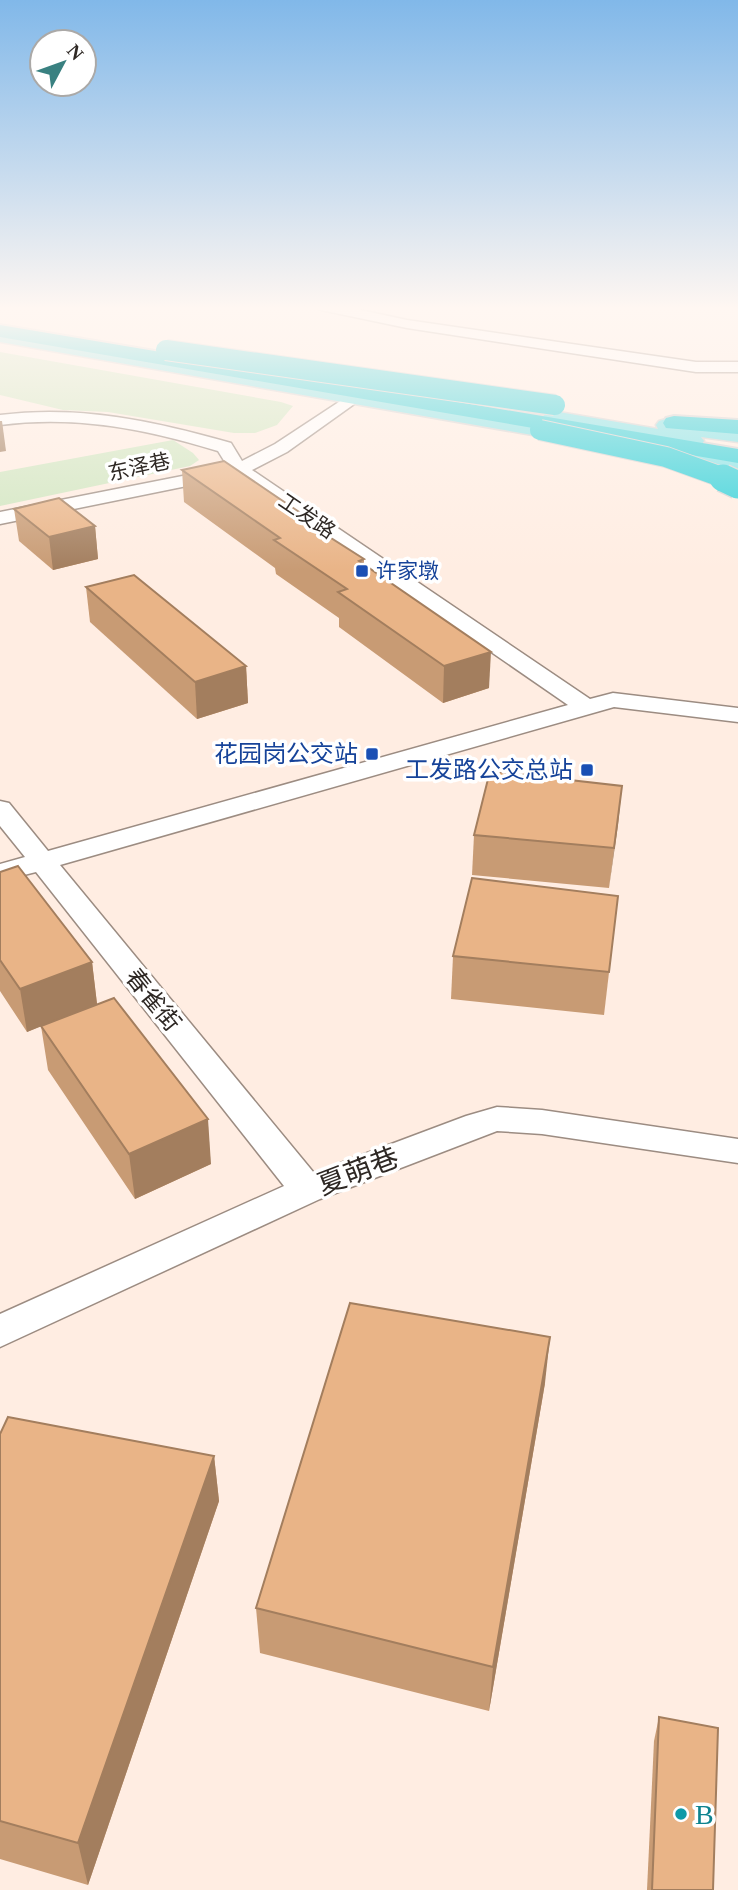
<svg xmlns="http://www.w3.org/2000/svg" width="738" height="1890" font-family="'Times New Roman','Noto Sans SC',serif">
	<style>
		.green { fill: #cfe6bf }
		.lines { fill: none; stroke-linecap: round; stroke-linejoin: round }
		.minor-casing { stroke: #9c8c82; stroke-width: 3 }
		.major-casing { stroke: #d5d4d3; stroke-width: 3 }
		.highway-casing { stroke: #d5d4d3; stroke-width: 4 }
		.minor { fill: #fff; fill-rule: evenodd }
		.major { fill: #7fe3e8; fill-rule: evenodd }
		.highway { fill: #2ad0d9; fill-rule: evenodd }
		.highway-bridge-far1-casing { stroke: #d5d4d3; stroke-width: 22; stroke-linecap: butt }
		.highway-bridge-casing { stroke: #d5d4d3; stroke-width: 30; stroke-linecap: butt }
		.highway-bridge-far1 { stroke: #2ad0d9; stroke-width: 20 }
		.highway-bridge { stroke: #2ad0d9; stroke-width: 27 }
		.wall { fill: #c89b74 }
		.shaded-wall { fill: #a37e5e }
		.building { fill: #e9b487; stroke: #a37e5e; stroke-width: 2 }
		.transit-dot { fill: #1a4fb4; stroke: #fff; stroke-width: 2.5 }
		.culture-dot { fill: #0f9aa8; stroke: #fff; stroke-width: 2.5 }
		.labels { text-anchor: middle; dominant-baseline: central; stroke-width: 7; stroke-linejoin: round; paint-order: stroke }
		.far-street-label { font-size: 21px; fill: #2e2824; stroke: #fff }
		.far-transit-label { font-size: 21px; fill: #164399; stroke: #fff; text-anchor: start }
		.transit-label { font-size: 24px; fill: #164399; stroke: #fff; text-anchor: end }
		.street-label { font-size: 24px; fill: #2e2824; stroke: #fff }
		.near-street-label { font-size: 28px; fill: #2e2824; stroke: #fff }
		.near-culture-label { font-size: 28px; fill: #0d838f; stroke: #fff; text-anchor: start }
	</style>
	<rect width="100%" height="100%" fill="#ffede2"/>
	<!-- green -->
	<g class="green">
		<polygon points="0,352 281,402 293,406 277,425 255,433 234,433 108,412 63,410 0,395"/>
		<polygon points="173,440 193,453 199,460 190,466 0,506 0,472"/>
	</g>
	<g class="lines">
		<defs>
			<g id="minor">
				<polygon points="314,306 342,306 407,320 696,362 738,362 738,372 696,372 407,328 321,310"/>
				<path d="M351,394l6,2 2,3 -2,3 -70,50 -35,18 338,229 23,-6 125,15v14l-124,-15 -554,158 254,308 152,-57 31,-9 45,3 196,29v24l-196,-29 -45,-3 -177,68 -320,148v-33l284,-128 -248,-314 -36,9v-17l25,-7 -25,-31v-25l9,2 39,48 520,-146 -332,-229 -236,48v-12l228,-45 -10,-16c-72,-22 -142,-36 -218,-26v-10c80,-10 154,6 231,28l11,18 33,-17z"/>
			</g>
			<g id="major">
				<polygon points="0,332 578,431 585,433 589,437 585,441 578,443 0,342"/>
				<polygon points="553,411 658,429 656,425 659,421 666,419 738,430 738,442 701,437 704,441 701,446 693,447 546,421 543,417 546,413"/>
				<polygon points="660,446 738,460 738,474 652,457 649,452 652,447"/>
			</g>
			<g id="highway">
				<polygon points="0,325 738,449 738,463 0,337"/>
				<polygon points="674,416 738,420 738,434 666,428 663,423 666,418"/>
			</g>
		</defs>
		<!-- minor casing -->
		<use href="#minor" class="minor-casing"/>
		<!-- major casing -->
		<use href="#major" class="major-casing"/>
		<!-- highway casing -->
		<use href="#highway" class="highway-casing"/>
		<!-- minor -->
		<use href="#minor" class="minor"/>
		<!-- major -->
		<use href="#major" class="major"/>
		<!-- highway -->
		<use href="#highway" class="highway"/>
		<defs>
			<g id="highway-bridge-far1">
				<polyline points="166,350 555,405"/>
				<polyline points="540,430 666,457 727,479"/>
			</g>
			<polyline id="highway-bridge" points="723,478 738,485"/>
		</defs>
		<!-- highway-bridge-far1 casing -->
		<use href="#highway-bridge-far1" class="highway-bridge-far1-casing"/>
		<!-- highway-bridge casing -->
		<use href="#highway-bridge" class="highway-bridge-casing"/>
		<!-- highway-bridge-far1 -->
		<use href="#highway-bridge-far1" class="highway-bridge-far1"/>
		<!-- highway-bridge -->
		<use href="#highway-bridge" class="highway-bridge"/>
	</g>
	<!-- wall -->
	<g class="wall">
		<polygon points="182,470 302,514 302,519 364,559 364,564 489,688 443,703 339,627 339,618 276,574 275,568 184,502"/>
		<polygon points="14,509 95,526 98,559 53,570 19,541"/>
		<polygon points="86,587 246,666 248,703 197,719 90,622"/>
		<polygon points="622,786 609,888 472,875 474,835"/>
		<polygon points="0,872 92,962 97,1004 211,1164 135,1199 48,1070 41,1026 27,1032 0,991"/>
		<polygon points="618,896 604,1015 451,999 453,956"/>
		<polygon points="545,1383 489,1711 260,1653 256,1608"/>
		<polygon points="0,1434 214,1456 219,1501 88,1885 0,1859"/>
		<polygon points="659,1717 713,1890 647,1890 654,1741"/>
	</g>
	<!-- shaded-wall -->
	<g class="shaded-wall">
		<polygon points="0,421 2,421 6,451 0,452"/>
		<polygon points="95,526 98,559 53,570 49,537"/>
		<polygon points="491,652 489,688 443,703 444,666"/>
		<polygon points="246,666 248,703 197,719 195,682"/>
		<polygon points="622,786 618,825 609,888 614,848"/>
		<polygon points="92,962 97,1004 27,1032 20,989"/>
		<polygon points="208,1119 211,1164 135,1199 129,1154"/>
		<polygon points="550,1337 545,1383 489,1711 493,1667"/>
		<polygon points="214,1456 219,1501 88,1885 78,1843"/>
	</g>
	<!-- building -->
	<g class="building">
		<polygon points="224,461 302,514 295,515 364,559 359,561 491,652 444,666 338,592 347,589 274,540 280,538 182,470"/>
		<polygon points="59,498 95,526 49,537 14,509"/>
		<polygon points="134,575 246,666 195,682 86,587"/>
		<polygon points="490,771 622,786 614,848 474,835"/>
		<polygon points="18,866 92,962 20,989 0,960 0,872"/>
		<polygon points="472,878 618,896 609,972 453,956"/>
		<polygon points="114,998 208,1119 129,1154 41,1026"/>
		<polygon points="350,1303 550,1337 493,1667 256,1608"/>
		<polygon points="8,1417 214,1456 78,1843 0,1821 0,1434"/>
		<polygon points="659,1717 718,1728 713,1890 652,1890"/>
	</g>
	<!-- sky -->
	<linearGradient id="sky" x2="0" y2="1"><stop stop-color="#81b8e9"/><stop offset="0.54" stop-color="#fff7f2"/><stop offset="1" stop-color="#fff7f2" stop-opacity="0"/></linearGradient>
	<rect width="738" height="571" fill="url(#sky)"/>
	<!-- markers -->
	<g class="transit-dot">
		<rect x="355" y="564" width="14" height="14" rx="3.5"/>
		<rect x="365" y="747" width="14" height="14" rx="3.5"/>
		<rect x="580" y="763" width="14" height="14" rx="3.5"/>
	</g>
	<circle class="culture-dot" cx="681" cy="1814" r="7"/>
	<g class="labels">
		<!-- far-street labels -->
		<g class="far-street-label">
			<text transform="translate(139 467) rotate(-12)">东泽巷</text>
			<text transform="translate(307 516) rotate(34)">工发路</text>
		</g>
		<!-- far-transit labels -->
		<g class="far-transit-label">
			<text x="376" y="571">许家墩</text>
		</g>
		<!-- transit labels -->
		<g class="transit-label">
			<text x="358" y="754">花园岗公交站</text>
			<text x="573" y="770">工发路公交总站</text>
		</g>
		<!-- street labels -->
		<g class="street-label">
			<text transform="translate(153 1000) rotate(51)">春雀街</text>
		</g>
		<!-- near-street labels -->
		<g class="near-street-label">
			<text transform="translate(358 1171) rotate(-21)">夏萌巷</text>
		</g>
		<!-- near-culture labels -->
		<g class="near-culture-label">
			<text x="695" y="1814">B</text>
		</g>
	</g>
	<!-- north arrow -->
	<g transform="translate(63 63) rotate(49)"><circle r="33" fill="#ffffff" stroke="#aba9a7" stroke-width="2"/>
	<path d="M0-5L12 26L0 18L-12 26Z" fill="#398181"/>
	<text y="-10" font-size="19" font-weight="bold" text-anchor="middle" fill="#2e2824">N</text>
	</g>
</svg>
